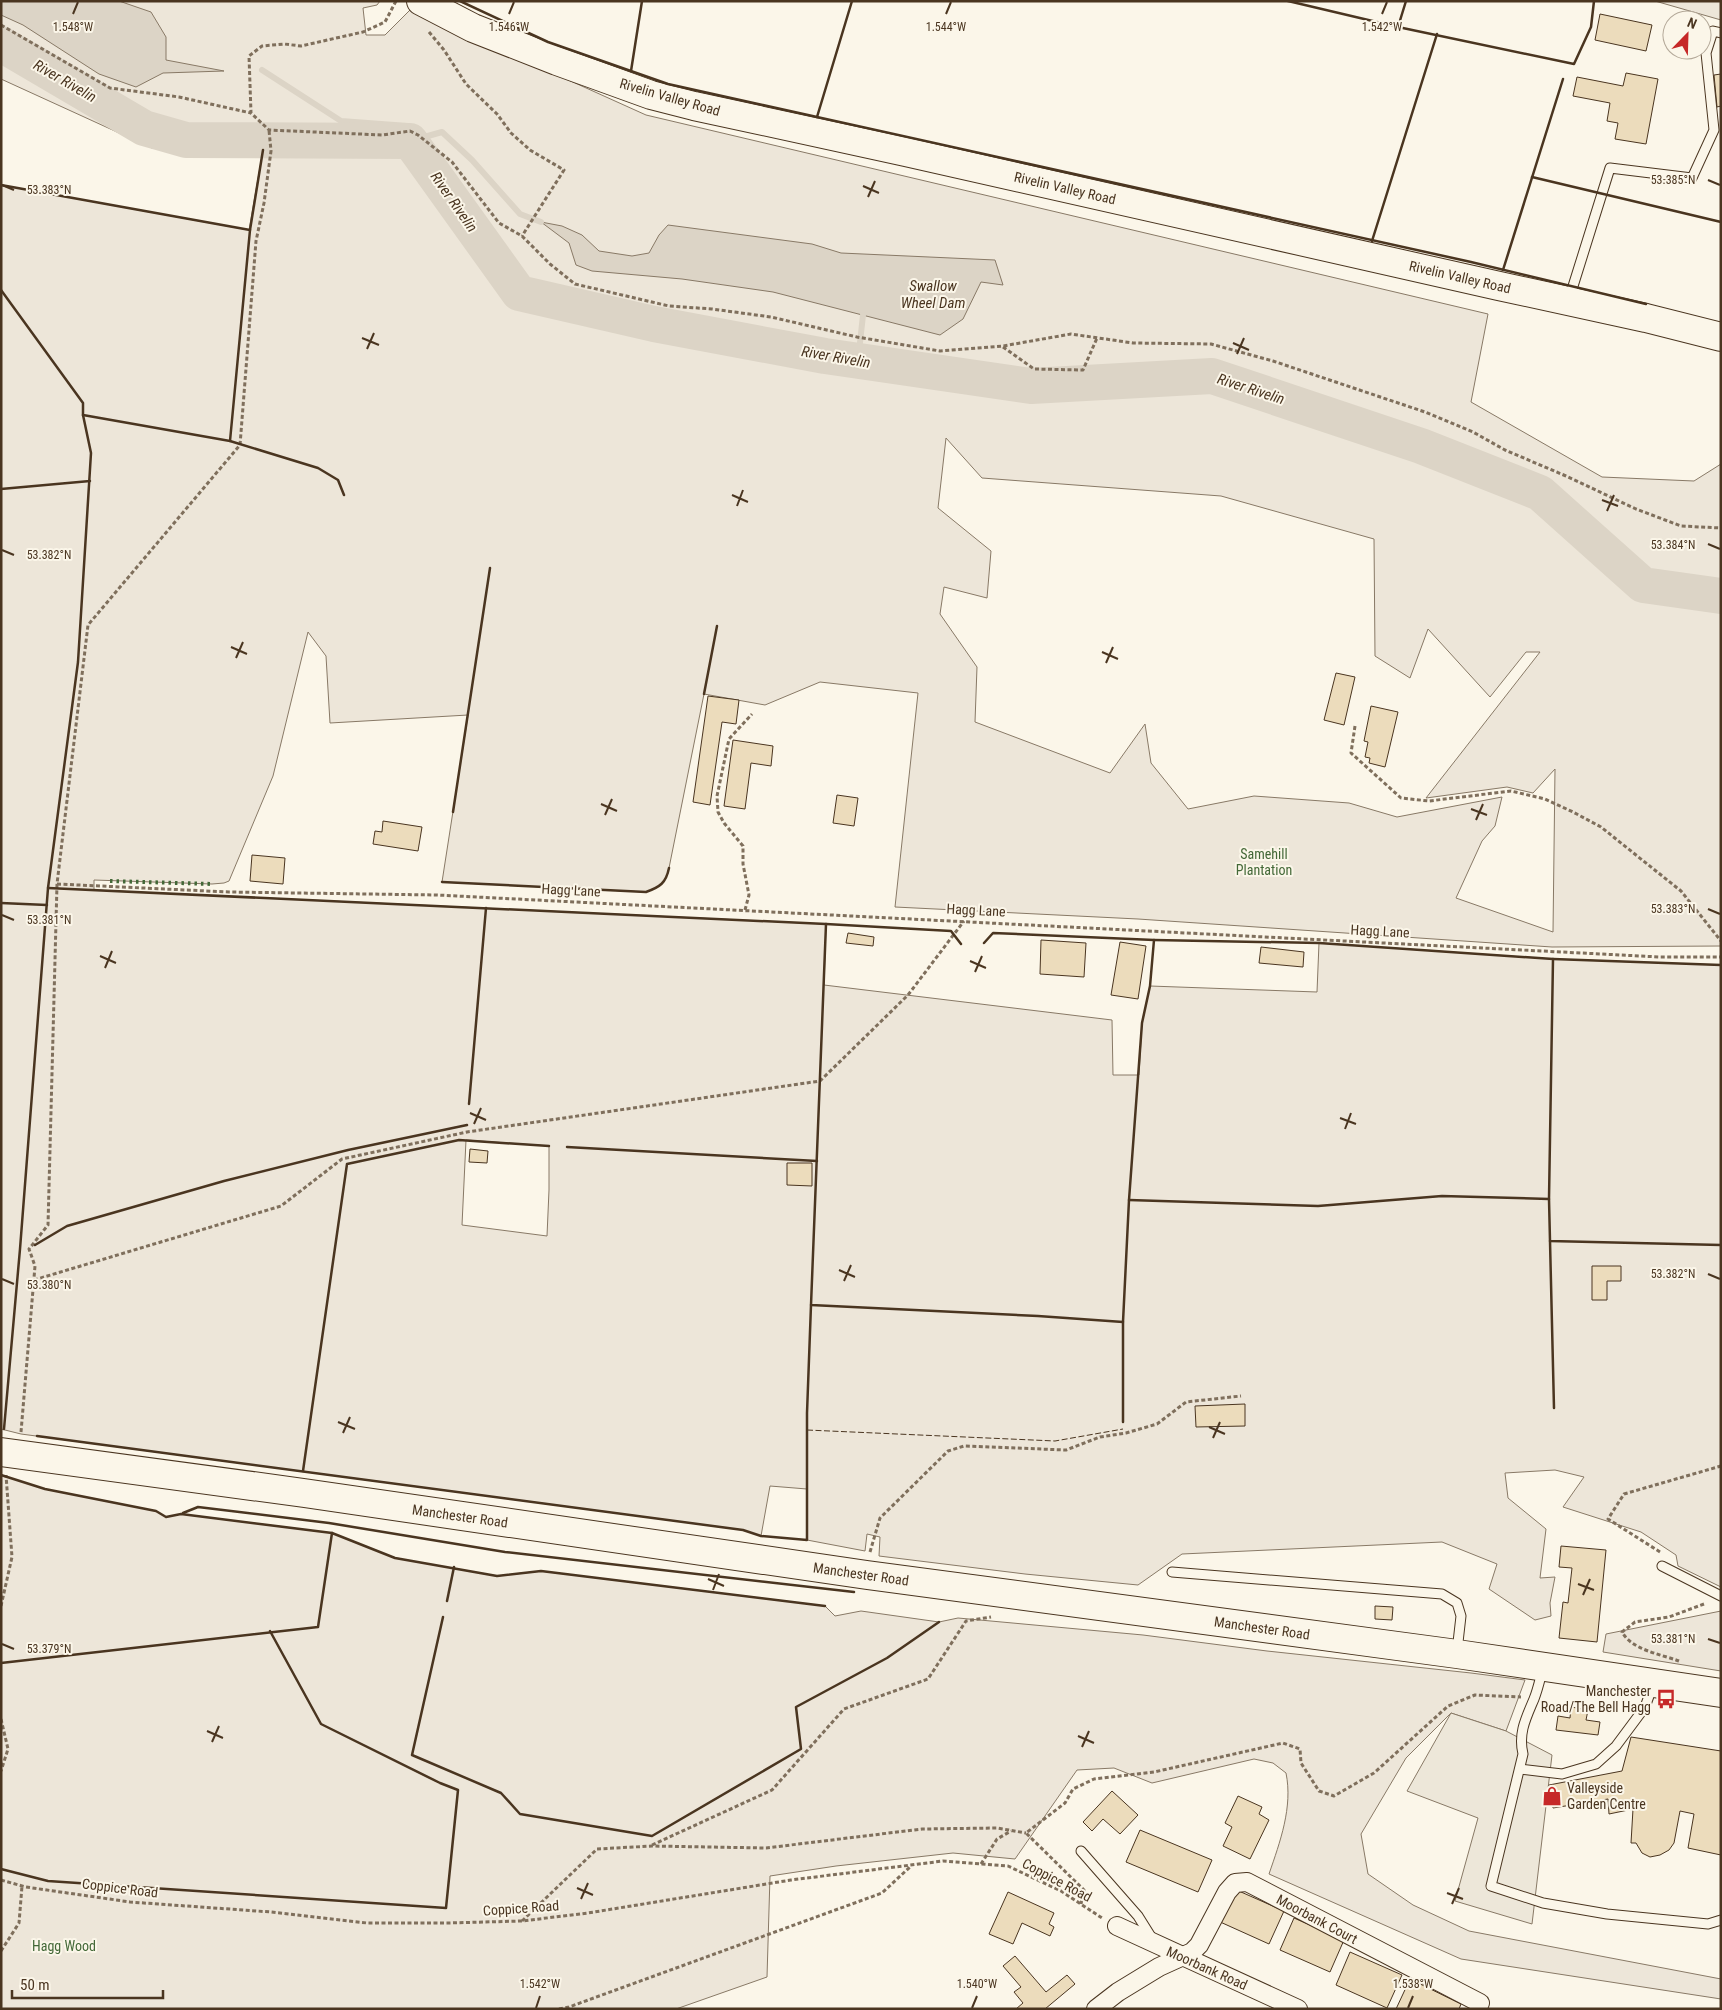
<svg xmlns="http://www.w3.org/2000/svg" width="1722" height="2010" font-family="'Roboto Condensed',sans-serif">
	<style>
		.green { fill: #ede6d9; stroke: #887966; fill-rule: evenodd }
		.parking { fill: #ede7d9; stroke: #887966 }
		.water { fill: #dcd4c6; stroke: #887966 }
		.lines { fill: none; stroke-linecap: round; stroke-linejoin: round }
		.stream { stroke: #dcd4c6; stroke-width: 6 }
		.river { stroke: #dcd4c6; stroke-width: 36 }
		.building { fill: #ecdcbc; stroke: #4a3520 }
		.lane-casing { stroke: #4a3520; stroke-width: 11 }
		.street-casing { stroke: #4a3520; stroke-width: 20 }
		.primary-casing { stroke: #4a3520; stroke-width: 30 }
		.path { stroke: #7f6f5c; stroke-width: 3; stroke-dasharray: 4 2.5; stroke-linecap: butt }
		.lane { stroke: #fbf6e9; stroke-width: 9 }
		.street { stroke: #fbf6e9; stroke-width: 18 }
		.primary { stroke: #fbf6e9; stroke-width: 28 }
		.hedge { stroke: #436837; stroke-width: 4; stroke-dasharray: 2.5 4; stroke-linecap: butt }
		.fence { stroke: #4a3520; stroke-width: 1; stroke-dasharray: 6 2.5; stroke-linecap: butt }
		.wall { stroke: #4a3520; stroke-width: 2.5 }
		.ticks { fill: none; stroke: #4a3520; stroke-width: 2 }
		.labels { text-anchor: middle; dominant-baseline: central; stroke-width: 4; stroke-linejoin: round; paint-order: stroke }
		.street-label { font-size: 14px; fill: #4a3520; stroke: #fbf6e9 }
		.park-label { font-size: 14px; fill: #436837; stroke: #fbf6e9 }
		.poi-label { font-size: 14px; fill: #4a3520; stroke: #fbf6e9; text-anchor: end }
		.water-label { font-size: 15px; font-style: italic; fill: #4a3520; stroke: #fbf6e9 }
		.ticks-label { font-size: 12px; text-anchor: middle; fill: #4a3520; stroke: #fbf6e9; stroke-width: 4; stroke-linejoin: round; paint-order: stroke }
	</style>
	<rect width="100%" height="100%" fill="#fbf6e9"/>
	<!-- green -->
	<g class="green">
		<path d="M1,1h379l-3,4 -14,3 3,27h19l26,-26 235,106 842,199 -17,88 131,75 92,4 27,-17v482l-169,1 -414,-28 -243,-12 23,-214 -98,-11 -55,23 -61,-11 -35,174c-3,15 -9,19 -23,24l-204,-10 26,-167 -138,8 -4,-67 -18,-24 -35,144 -44,105 -5,2 -12,1 -118,-4v10l732,34 -2,61 288,35 1,55h26l3,-52 8,-37 167,6 2,-49 234,16 168,6v622l-43,-21 -2,-11 -35,-23 -78,-25 21,-30 -29,-7 -50,3 3,25 38,31 -6,49 15,-1 -5,26 1,13 -16,4 -46,-31 8,-25 -55,-22 -260,12 -44,31 -113,-11 -146,-18 1,-19 -13,-3 -2,17 -58,-11v-51l-37,-3 -9,50 -18,-6 -722,-96 -20,-5v-1244l248,45 14,-80 -111,-2 -151,-69zM946,438l36,40 239,18 153,43 1,117 35,22 18,-49 62,68 36,-45h14l-114,146 81,-11 26,6 22,-24 -2,163 -97,-34 26,-57 13,-15 7,-29 -105,20 -48,-14 -95,-7 -66,13 -37,-46 -6,-39 -35,49 -135,-51 2,-55 -37,-53 4,-27 43,11 4,-47 -53,-43zM466,1140l83,6v44l-2,46 -85,-11z"/>
		<polygon points="1655,1 1721,1 1721,20"/>
		<path d="M1,1475l44,14 111,22 10,6 15,-3 151,19 63,25 102,18 44,-5 284,35 10,10 26,-5 78,11 19,-4 185,17 124,16 204,22 54,7 -19,51 -55,-18 -45,45 -45,76 7,40 45,31 56,26 252,48v20l-260,-40 -192,-85c11,-32 24,-67 17,-101l-13,-10 -19,-4 -102,24 -38,-15 -37,2 -62,89 -62,-6 -117,13 -66,10 -3,101 -91,32h-675z"/>
		<polygon points="1721,1611 1721,1671 1603,1652 1606,1634"/>
	</g>
	<!-- parking -->
	<polygon class="parking" points="1451,1713 1506,1731 1552,1755 1532,1924 1455,1901 1478,1818 1407,1791"/>
	<!-- water -->
	<g class="water">
		<polygon points="1,1 119,1 151,12 166,37 166,60 224,71 163,73 136,87 99,74 23,25 1,15"/>
		<polygon points="541,222 562,226 582,235 599,251 632,256 649,253 659,235 668,225 812,244 841,253 995,260 1003,285 981,282 963,319 940,335 773,292 682,279 592,271 576,265 569,243"/>
	</g>
	<g class="lines">
		<!-- stream -->
		<g class="stream">
			<polyline points="262,70 341,121 408,126 410,141 442,132 472,160 520,214 541,222"/>
			<polyline points="858,361 863,315"/>
		</g>
		<!-- river -->
		<polyline class="river" points="1,44 144,128 186,140 410,141 519,293 654,324 825,356 1031,386 1212,376 1421,446 1540,493 1643,585 1721,596"/>
	</g>
	<!-- building -->
	<g class="building">
		<polygon points="1600,14 1652,25 1646,51 1595,40"/>
		<polygon points="1626,73 1658,79 1646,144 1615,139 1618,123 1607,121 1610,103 1573,96 1577,77 1623,86"/>
		<polygon points="1721,74 1721,106 1717,107 1714,75"/>
		<polygon points="1336,673 1355,677 1344,725 1324,720"/>
		<polygon points="708,696 739,700 736,724 722,722 710,805 693,802"/>
		<polygon points="1371,706 1398,712 1385,767 1369,763 1370,758 1365,757 1368,742 1364,741"/>
		<polygon points="733,740 773,746 771,766 751,763 745,809 724,806"/>
		<polygon points="837,795 858,798 854,826 833,823"/>
		<polygon points="383,821 422,827 418,851 373,844 375,831 382,832"/>
		<polygon points="252,855 285,858 283,884 250,881"/>
		<polygon points="848,933 874,937 873,946 846,943"/>
		<polygon points="1041,940 1086,943 1084,977 1040,974"/>
		<polygon points="1120,942 1146,946 1138,999 1111,995"/>
		<polygon points="1261,947 1304,952 1303,967 1259,963"/>
		<polygon points="470,1149 488,1151 487,1163 469,1162"/>
		<polygon points="787,1163 812,1163 812,1186 787,1185"/>
		<polygon points="1592,1266 1621,1266 1621,1281 1607,1281 1607,1300 1592,1300"/>
		<polygon points="1245,1404 1245,1426 1196,1427 1195,1406"/>
		<polygon points="1561,1546 1606,1550 1597,1642 1559,1638 1563,1602 1568,1603 1572,1568 1559,1567"/>
		<polygon points="1375,1606 1393,1607 1392,1620 1375,1619"/>
		<polygon points="1571,1707 1588,1710 1586,1720 1600,1722 1598,1735 1556,1730 1558,1716 1570,1718"/>
		<polygon points="1631,1737 1721,1751 1721,1855 1688,1848 1694,1814 1680,1811 1674,1843 1669,1850 1660,1855 1650,1857 1642,1853 1636,1843 1631,1843 1633,1809 1609,1814 1608,1799 1553,1808 1549,1785 1622,1771"/>
		<polygon points="1112,1791 1138,1815 1120,1834 1103,1819 1092,1831 1083,1822"/>
		<polygon points="1238,1796 1262,1807 1259,1814 1269,1820 1250,1859 1223,1846 1232,1827 1225,1823"/>
		<polygon points="1140,1830 1212,1860 1198,1892 1126,1862"/>
		<polygon points="1232,1888 1284,1911 1269,1944 1218,1921"/>
		<polygon points="1008,1892 1054,1913 1049,1924 1054,1927 1050,1936 1022,1923 1013,1944 989,1934"/>
		<polygon points="1294,1918 1344,1940 1330,1972 1280,1950"/>
		<polygon points="1350,1952 1402,1975 1387,2008 1336,1985"/>
		<polygon points="1015,1956 1046,1992 1067,1975 1075,1984 1045,2009 1016,2009 1023,2003 1014,1992 1021,1987 1003,1966"/>
		<polygon points="1410,1979 1461,2004 1459,2009 1396,2009"/>
	</g>
	<g class="lines">
		<defs>
			<g id="lane">
				<polyline points="1569,299 1610,168 1692,178 1714,130 1706,53 1713,31 1721,33"/>
				<polyline points="1662,1566 1721,1596"/>
				<polyline points="1172,1572 1442,1594 1457,1603 1461,1616 1457,1651"/>
				<path d="M1543,1668c-3,11 -5,21 -9,31 -8,19 -16,34 -11,55l-32,132 52,17 64,11 101,10 13,-4"/>
				<polyline points="1520,1769 1562,1774 1596,1764 1616,1746 1645,1707 1653,1685"/>
				<polyline points="1081,1851 1138,1916 1153,1940"/>
			</g>
			<g id="street">
				<polyline points="1117,1926 1298,2009"/>
				<polyline points="1096,2009 1118,1992 1159,1967 1192,1952 1199,1945 1227,1892 1235,1883 1247,1882 1480,2003"/>
			</g>
			<g id="primary">
				<polyline points="421,1 473,28 557,61 651,95 694,106 906,152 1499,286 1646,318 1721,337"/>
				<polyline points="1,1452 304,1493 867,1575 1457,1654 1721,1693"/>
			</g>
		</defs>
		<!-- lane casing -->
		<use href="#lane" class="lane-casing"/>
		<!-- street casing -->
		<use href="#street" class="street-casing"/>
		<!-- primary casing -->
		<use href="#primary" class="primary-casing"/>
		<!-- path -->
		<g class="path">
			<polyline points="396,1 385,22 363,32 301,46 284,44 262,46 249,56 251,113 269,130 382,135 410,131 418,135 452,162 499,223 522,236 550,264 575,284 669,306 712,309 771,317 857,337 940,351 1003,346 1071,334 1133,343 1211,344 1273,361 1425,412 1473,432 1505,450 1566,476 1636,509 1681,526 1721,528"/>
			<polyline points="1,25 110,88 179,97 251,113"/>
			<polyline points="429,32 444,50 466,84 497,114 511,133 530,150 564,170 522,236"/>
			<polyline points="1003,347 1034,369 1083,370 1097,338"/>
			<polyline points="1355,726 1351,753 1401,798 1429,801 1511,791 1545,799 1573,812 1601,827 1681,891 1721,941"/>
			<polyline points="57,884 229,892 437,895 1660,957 1721,957"/>
			<polyline points="745,910 749,895 743,864 743,846 724,823 718,812 717,796 729,739 752,714"/>
			<polyline points="34,1280 281,1206 342,1159 467,1132 820,1081 908,995 964,921"/>
			<polyline points="21,1432 35,1266 29,1249 48,1225 57,884 88,625 240,445 256,241 264,203 271,151 269,130"/>
			<polyline points="870,1552 880,1518 948,1451 964,1446 1066,1450 1100,1437 1126,1433 1157,1424 1186,1402 1241,1396"/>
			<polyline points="1660,1552 1608,1519 1624,1494 1721,1466"/>
			<polyline points="1,1606 12,1557 6,1475"/>
			<path d="M1679,1661c-19,-7 -47,-11 -57,-29l13,-10 34,-5 35,-13"/>
			<polyline points="1,1719 8,1749 1,1771"/>
			<polyline points="652,1845 772,1790 844,1709 928,1679 966,1621 991,1617"/>
			<polyline points="981,1864 997,1839 1011,1831"/>
			<polyline points="1,1880 26,1887 130,1902 271,1912 367,1923 447,1923 522,1921 588,1913 791,1880 943,1861 1008,1866 1061,1891 1102,1918"/>
			<polyline points="1081,1904 1084,1890 1026,1833 1065,1803 1073,1789 1094,1779 1154,1772 1283,1743 1300,1749 1301,1763 1319,1791 1334,1796 1374,1773 1448,1706 1475,1695 1521,1697"/>
			<polyline points="522,1921 597,1849 652,1846 766,1848 922,1829 997,1828 1026,1833"/>
			<polyline points="1,1951 19,1923 22,1886"/>
			<polyline points="559,2009 569,2007 882,1893 911,1866"/>
		</g>
		<!-- lane -->
		<use href="#lane" class="lane"/>
		<!-- street -->
		<use href="#street" class="street"/>
		<!-- primary -->
		<use href="#primary" class="primary"/>
		<!-- hedge -->
		<polyline class="hedge" points="110,881 212,884"/>
		<!-- fence -->
		<polyline class="fence" points="807,1430 1055,1441 1123,1429"/>
		<!-- wall -->
		<g class="wall">
			<polyline points="460,1 548,42 668,84 1471,262 1646,304"/>
			<polyline points="1288,1 1398,27 1574,64 1591,27 1594,1"/>
			<polyline points="1398,27 1406,1"/>
			<polyline points="631,71 642,1"/>
			<polyline points="817,117 852,1"/>
			<polyline points="1532,177 1721,222"/>
			<polyline points="1,185 250,230"/>
			<polyline points="1372,241 1437,34"/>
			<polyline points="1503,270 1563,79"/>
			<polyline points="1,290 83,403 83,415 91,453 78,662 48,888 20,1249 4,1429"/>
			<polyline points="83,415 230,441 318,468 338,480 344,495"/>
			<polyline points="230,441 250,230 263,150"/>
			<polyline points="1,489 90,481"/>
			<polyline points="704,694 717,626"/>
			<polyline points="453,812 490,568"/>
			<path d="M442,882l204,10c14,-5 20,-9 23,-24"/>
			<polyline points="48,888 826,924 951,931 961,944"/>
			<polyline points="1,903 47,905"/>
			<polyline points="826,924 811,1305 1038,1316 1123,1322 1129,1200 1142,1023 1150,986 1154,940 993,933 984,943"/>
			<polyline points="1553,959 1721,965"/>
			<polyline points="469,1104 486,908"/>
			<polyline points="567,1147 817,1161"/>
			<polyline points="1549,1199 1550,1241 1721,1245"/>
			<polyline points="1129,1200 1318,1206 1442,1196 1549,1199 1553,959 1319,943 1154,940"/>
			<polyline points="1550,1241 1554,1408"/>
			<polyline points="35,1245 67,1226 224,1181 348,1150 467,1125"/>
			<polyline points="1123,1322 1123,1422"/>
			<polyline points="37,1436 743,1530 761,1536 807,1540 807,1413 811,1305"/>
			<polyline points="303,1471 347,1164 459,1140 549,1146"/>
			<polyline points="1,1475 45,1489 156,1511 166,1517 181,1514 332,1533 395,1558 497,1576 541,1571 825,1606"/>
			<polyline points="183,1513 198,1507 329,1523 505,1552 854,1592"/>
			<polyline points="447,1601 454,1567"/>
			<polyline points="443,1617 412,1755 501,1793 520,1814 652,1836 801,1749 796,1707 887,1658 939,1622"/>
			<polyline points="1,1663 318,1627 332,1533"/>
			<polyline points="1,1869 48,1881 446,1908 458,1790 440,1783 321,1724 270,1631"/>
		</g>
	</g>
	<!-- ticks -->
	<path class="ticks" d="M73,14l5,-12M509,14l5,-12M946,14l5,-12M1382,14l5,-12M1708,180l12,5M2,185l12,5M863,186l16,7M868,197l7,-16M362,338l17,7M1233,343l16,7M367,349l7,-16M1237,354l7,-16M732,495l16,7M1602,500l16,6M737,506l6,-16M1607,511l7,-16M1708,544l12,5M2,550l12,5M231,647l16,7M1102,652l16,7M236,658l7,-16M1106,663l7,-16M601,804l16,7M1471,809l16,6M605,815l7,-16M1476,820l7,-16M1708,909l12,5M2,915l12,5M100,956l16,7M970,961l16,7M105,968l7,-17M975,972l7,-16M470,1113l16,7M1340,1118l16,6M474,1124l7,-16M1345,1129l6,-16M839,1270l16,7M1708,1274l12,5M2,1279l12,5M844,1281l7,-16M338,1422l17,7M1209,1427l16,7M343,1433l7,-16M1213,1438l7,-16M708,1579l16,7M1578,1584l16,6M713,1590l6,-16M1583,1595l7,-16M1708,1639l12,4M2,1644l12,5M207,1731l16,7M1078,1736l16,7M212,1742l7,-16M1082,1747l7,-16M577,1888l16,7M1447,1893l16,6M581,1899l7,-16M1452,1904l7,-16M536,2008l4,-12M972,2008l5,-12M1408,2008l5,-12"/>
	<!-- icons -->
	<defs>
		<symbol id="bus-bare" viewBox="-9 -9 18 18"><path d="M-5-6H5V4H4V6H2V4H-2V6H-4V4H-5ZM-3.5-4V0h7V-4ZM-3.5 1.2v1.5H-2V1.2ZM2 1.2v1.5H3.5V1.2Z" fill="#c62828" stroke="#fbf6e9" stroke-width="2.5" paint-order="stroke"/></symbol>
		<symbol id="shop-bare" viewBox="-9 -9 18 18"><path d="M-5-2.5h2.3a2.7 3.5 0 0 1 5.4 0H5L5.5 6h-11ZM-1.5-2.5h3a1.5 2.3 0 0 0-3 0Z" fill="#c62828" stroke="#fbf6e9" stroke-width="2.5" paint-order="stroke"/></symbol>
	</defs>
	<g fill-rule="evenodd">
		<use href="#bus-bare" x="1652" y="1685" width="28" height="28"/>
		<use href="#shop-bare" x="1538" y="1782" width="28" height="28"/>
	</g>
	<g class="labels">
		<!-- street labels -->
		<g class="street-label">
			<text transform="translate(670 97) rotate(16)">Rivelin Valley Road</text>
			<text transform="translate(1065 188) rotate(13)">Rivelin Valley Road</text>
			<text transform="translate(1460 277) rotate(13)">Rivelin Valley Road</text>
			<text transform="translate(571 890) rotate(3)">Hagg Lane</text>
			<text transform="translate(976 910) rotate(3)">Hagg Lane</text>
			<text transform="translate(1380 931) rotate(3)">Hagg Lane</text>
			<text transform="translate(460 1516) rotate(8)">Manchester Road</text>
			<text transform="translate(861 1574) rotate(8)">Manchester Road</text>
			<text transform="translate(1262 1628) rotate(8)">Manchester Road</text>
			<text transform="translate(1057 1880) rotate(28)">Coppice Road</text>
			<text transform="translate(120 1888) rotate(7)">Coppice Road</text>
			<text transform="translate(521 1908) rotate(-4)">Coppice Road</text>
			<text transform="translate(1317 1919) rotate(28)">Moorbank Court</text>
			<text transform="translate(1207 1968) rotate(24)">Moorbank Road</text>
		</g>
		<!-- park labels -->
		<g class="park-label">
			<text x="1264" y="854">Samehill<tspan x="1264" dy="16">Plantation</tspan></text>
			<text x="64" y="1946">Hagg Wood</text>
		</g>
		<!-- poi labels -->
		<g class="poi-label">
			<text x="1651" y="1691">Manchester<tspan x="1651" dy="16">Road/The Bell Hagg</tspan></text>
			<text x="1567" y="1788" text-anchor="start">Valleyside<tspan x="1567" dy="16">Garden Centre</tspan></text>
		</g>
		<!-- water labels -->
		<g class="water-label">
			<text transform="translate(65 81) rotate(30)">River Rivelin</text>
			<text transform="translate(454 202) rotate(55)">River Rivelin</text>
			<text x="933" y="286">Swallow<tspan x="933" dy="17">Wheel Dam</tspan></text>
			<text transform="translate(836 357) rotate(10)">River Rivelin</text>
			<text transform="translate(1251 389) rotate(18)">River Rivelin</text>
		</g>
	</g>
	<g class="ticks-label">
		<text x="73" y="31">1.548°W</text>
		<text x="509" y="31">1.546°W</text>
		<text x="946" y="31">1.544°W</text>
		<text x="1382" y="31">1.542°W</text>
		<text x="1673" y="184">53.385°N</text>
		<text x="49" y="194">53.383°N</text>
		<text x="1673" y="549">53.384°N</text>
		<text x="49" y="559">53.382°N</text>
		<text x="1673" y="913">53.383°N</text>
		<text x="49" y="924">53.381°N</text>
		<text x="1673" y="1278">53.382°N</text>
		<text x="49" y="1289">53.380°N</text>
		<text x="1673" y="1643">53.381°N</text>
		<text x="49" y="1653">53.379°N</text>
		<text x="540" y="1988">1.542°W</text>
		<text x="977" y="1988">1.540°W</text>
		<text x="1413" y="1988">1.538°W</text>
	</g>
	<!-- border -->
	<rect width="1722" height="2010" fill="none" stroke="#4a3520" stroke-width="5"/>
	<!-- north arrow -->
	<g transform="translate(1687 35) rotate(23)"><circle r="24" fill="#fbf6e9" stroke="#b4a999"/>
	<path d="M0-4L9 19L0 12L-9 19Z" fill="#c62828"/>
	<text y="-8" font-size="14" font-weight="bold" text-anchor="middle" fill="#4a3520">N</text>
	</g>
	<!-- scale -->
	<path d="M12 1990v8h151v-8" fill="none" stroke="#4a3520" stroke-width="2.5"/>
	<text x="20" y="1990" font-size="15" fill="#4a3520" stroke="#fbf6e9" stroke-width="4" paint-order="stroke">50 m</text>
</svg>
